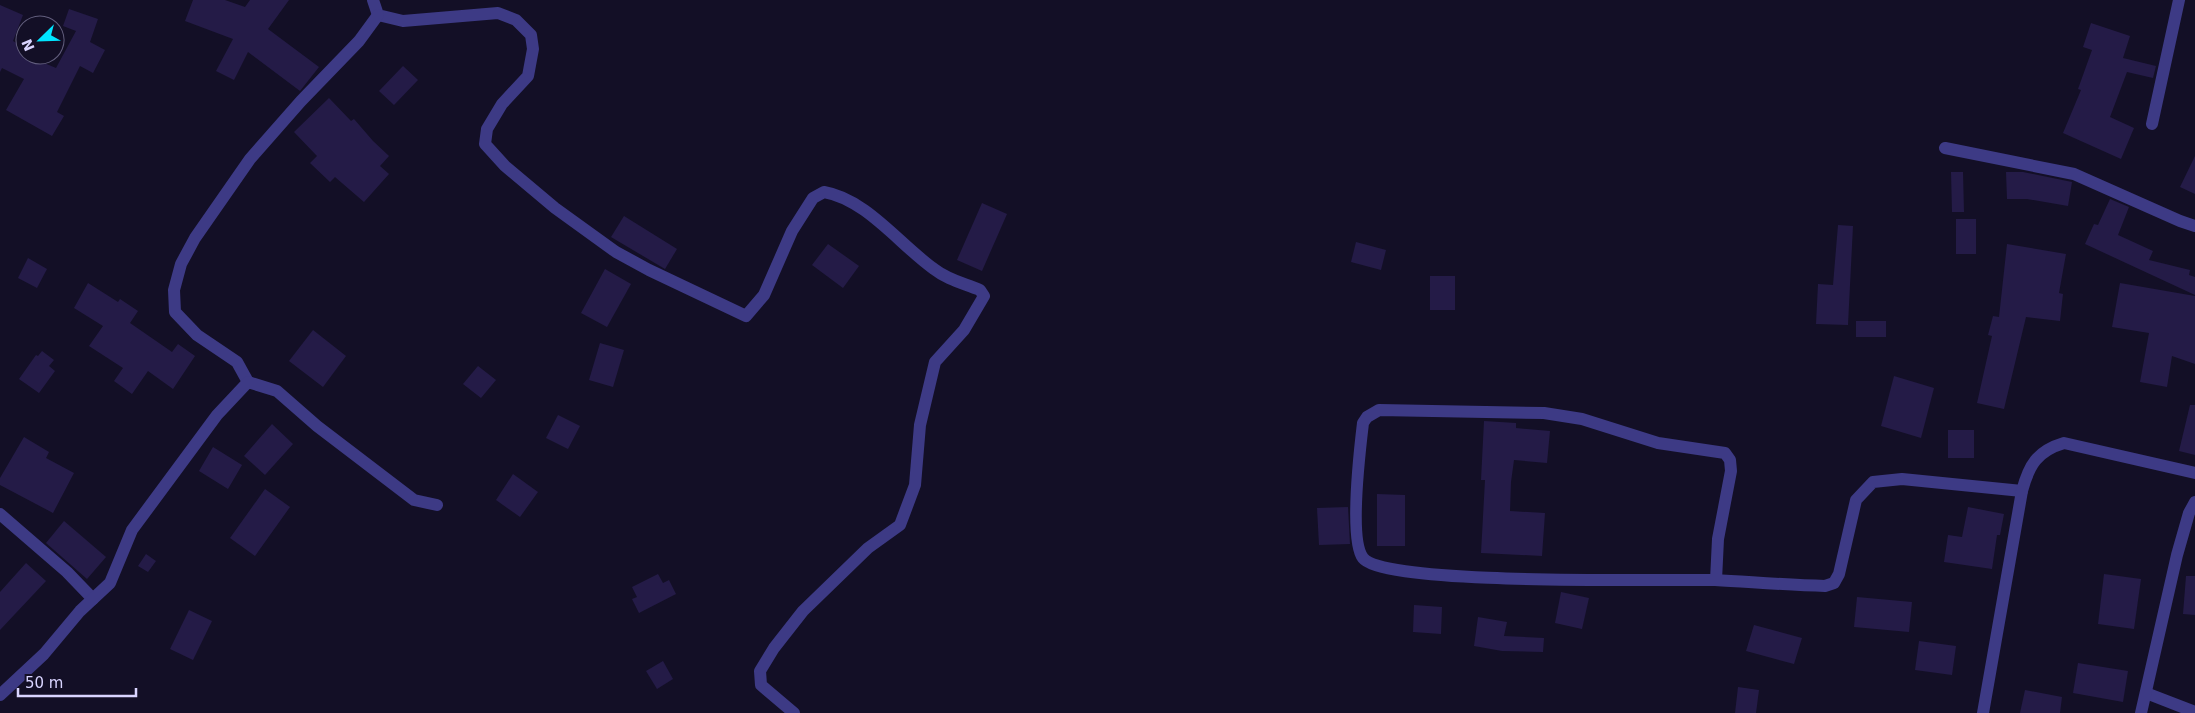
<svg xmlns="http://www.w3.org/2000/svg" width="2195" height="713" font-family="'DejaVu Sans',sans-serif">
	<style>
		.building { fill: #241b47 }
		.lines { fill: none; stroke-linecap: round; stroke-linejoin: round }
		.street { stroke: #3d3a85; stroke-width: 12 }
	</style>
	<rect width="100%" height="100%" fill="#130f26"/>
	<!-- building -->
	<g class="building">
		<polygon points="193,0 225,0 245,7 250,0 289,0 268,29 319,67 300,91 248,52 234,80 216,71 233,39 185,21"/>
		<polygon points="0,5 23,15 13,41 25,48 25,55 56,68 76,31 63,26 69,9 98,19 90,42 105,50 93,73 80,66 57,112 64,116 52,136 6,110 24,79 2,68 0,72"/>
		<polygon points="2091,23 2130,36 2123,58 2156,66 2153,78 2127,72 2110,117 2134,128 2121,159 2063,133 2081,90 2078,89 2092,50 2083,47"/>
		<polygon points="403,66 418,80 394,105 379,91"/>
		<polygon points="329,98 351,121 354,119 373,141 389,156 380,166 389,174 364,202 335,177 330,182 310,163 317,156 294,132"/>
		<polygon points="2195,156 2195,194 2180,187"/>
		<polygon points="1951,172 1963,172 1964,212 1952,212"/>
		<polygon points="2006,172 2023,172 2072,182 2068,206 2027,199 2007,199"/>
		<polygon points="2110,199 2129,207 2118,235 2153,251 2149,260 2190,270 2189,275 2195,277 2195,295 2085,244 2094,224 2098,225"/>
		<polygon points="982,203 1007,214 982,271 957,260"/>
		<polygon points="624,216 677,249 665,269 611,237"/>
		<rect x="1956" y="219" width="20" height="35"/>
		<polygon points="1838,225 1853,226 1848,325 1816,324 1818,284 1833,285"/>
		<polygon points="1356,242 1386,250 1381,270 1351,262"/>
		<polygon points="828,244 859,266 843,288 812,265"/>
		<polygon points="2007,244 2066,254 2059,293 2063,294 2060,321 2026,317 2004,409 1977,403 1992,336 1988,335 1993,316 1999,317"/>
		<polygon points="28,258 47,269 37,288 18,278"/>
		<polygon points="605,269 631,284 607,327 581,313"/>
		<rect x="1430" y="276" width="25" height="34"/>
		<polygon points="88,283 118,302 120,299 138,311 130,323 172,352 178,344 195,356 173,389 148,371 132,394 114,381 123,368 89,346 103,326 74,308"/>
		<polygon points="2120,283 2195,296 2195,364 2172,356 2167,387 2140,382 2149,333 2112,327"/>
		<rect x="1856" y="321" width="30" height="16"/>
		<polygon points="313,330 346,356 323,387 289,361"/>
		<polygon points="600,343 624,350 613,387 589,380"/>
		<polygon points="42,351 54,360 49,366 55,371 39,393 19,379 36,355 38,356"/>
		<polygon points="478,366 496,380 481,398 463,384"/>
		<polygon points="1894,376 1934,388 1921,438 1881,426"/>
		<polygon points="2190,405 2195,405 2195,455 2179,451"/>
		<polygon points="558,415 580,426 568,449 546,438"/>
		<polygon points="1484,421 1516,423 1516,428 1550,431 1547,463 1514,460 1511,482 1510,511 1545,513 1542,556 1481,553 1485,480 1481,480"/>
		<polygon points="272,424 293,444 265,475 244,456"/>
		<rect x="1948" y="430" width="26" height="28"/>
		<polygon points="24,437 49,452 46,458 74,473 53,513 0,485 0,478"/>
		<polygon points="213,447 242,465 228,489 199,471"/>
		<polygon points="513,474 538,492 520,517 496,500"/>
		<polygon points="265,489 290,507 255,556 230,538"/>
		<polygon points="1377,494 1405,495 1405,546 1377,546"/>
		<polygon points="1348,507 1350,544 1319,545 1317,508"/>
		<polygon points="1968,507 2004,514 2000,535 1997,535 1992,569 1944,562 1948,535 1962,537"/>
		<polygon points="64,521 106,557 87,579 46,543"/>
		<polygon points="146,554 156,561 148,572 138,566"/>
		<polygon points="26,563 46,581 0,630 0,592"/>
		<polygon points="658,574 663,583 669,580 676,594 639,613 632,599 637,597 632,587"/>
		<polygon points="2104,574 2141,579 2134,629 2098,624"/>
		<polygon points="2186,576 2195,576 2195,615 2183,614"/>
		<polygon points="1561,592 1589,598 1582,629 1555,623"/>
		<polygon points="1857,597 1912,602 1909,632 1854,627"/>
		<polygon points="1414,605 1442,607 1441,634 1413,632"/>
		<polygon points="189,610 212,621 193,660 170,649"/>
		<polygon points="1478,617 1507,622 1504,636 1544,638 1543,652 1502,651 1474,646"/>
		<polygon points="1754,625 1802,638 1794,664 1746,651"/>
		<polygon points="1919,641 1956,646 1952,675 1915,670"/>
		<polygon points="663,661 673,679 657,689 646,671"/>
		<polygon points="2078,663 2128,671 2123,702 2073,693"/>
		<polygon points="1738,687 1759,690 1756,713 1735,713"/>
		<polygon points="2025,690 2062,697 2060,713 2020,713"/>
	</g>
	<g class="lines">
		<!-- street -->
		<g class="street">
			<path d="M373,0l5,15 25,6 95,-8 18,7 15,15 2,14 -5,27 -26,28 -15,25 -2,15 20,22 50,42 61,44 33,18 97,46 18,-21 28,-64 21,-33 11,-6c42,7 76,53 110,77 14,11 29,14 46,21l4,6 -20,34 -29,32 -15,63 -5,60 -15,40 -32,23 -65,63 -29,37 -14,23 1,14 33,28"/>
			<polyline points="2152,124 2179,0"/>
			<polyline points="1945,148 2074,174 2180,221 2195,226"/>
			<polyline points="248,382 237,362 197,335 175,312 174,290 181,264 195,238 250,159 301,101 359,41 378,15"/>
			<polyline points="0,514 67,572 93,599"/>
			<path d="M1716,580l2,-41 13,-68 -1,-11 -5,-7 -67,-10 -76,-24 -38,-6 -165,-3 -12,7 -4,6c-3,25 -14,117 0,135 21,28 303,21 352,22 37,2 73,5 110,6l9,-3 5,-9 17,-74 17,-18 29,-3 120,12"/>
			<polyline points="2146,693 2195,712"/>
			<polyline points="0,695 44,654 80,611 110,583 132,530 217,415 248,382 277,391 317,426 414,500 437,505"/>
			<path d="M1983,713l39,-222c7,-26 15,-40 42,-48l131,30"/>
			<polyline points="2141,713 2177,555 2189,513 2195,502"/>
		</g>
	</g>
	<!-- north arrow -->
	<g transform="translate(40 40) rotate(247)"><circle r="24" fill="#130f26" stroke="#625e7d"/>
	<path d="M0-4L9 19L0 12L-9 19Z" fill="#00e5ff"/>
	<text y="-8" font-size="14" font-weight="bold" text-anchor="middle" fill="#d9d4ff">N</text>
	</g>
	<!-- scale -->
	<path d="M18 688v8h118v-8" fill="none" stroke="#d9d4ff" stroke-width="2.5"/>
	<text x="25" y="688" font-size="15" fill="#d9d4ff" stroke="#130f26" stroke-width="4" paint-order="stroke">50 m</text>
</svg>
